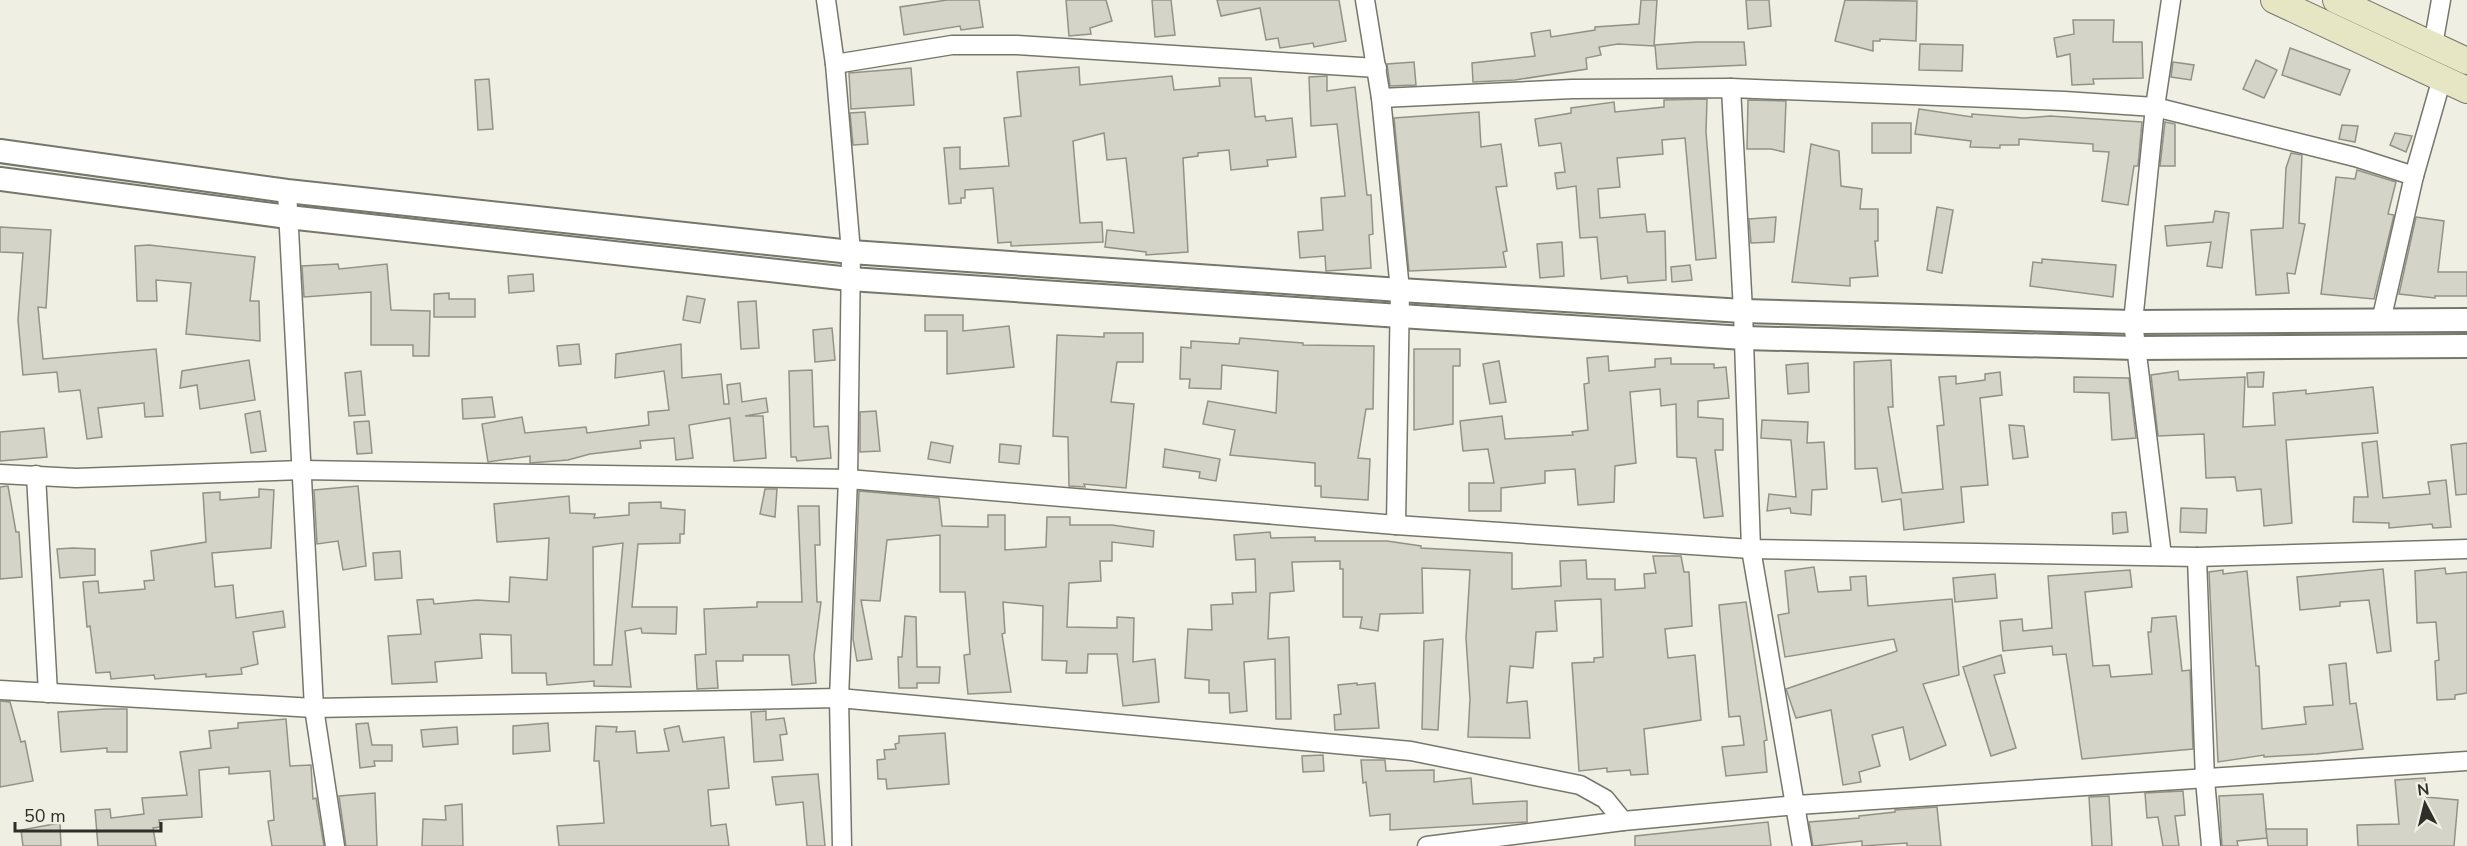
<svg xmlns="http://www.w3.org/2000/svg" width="2467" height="846" font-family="'Nunito Sans',sans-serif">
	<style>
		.building { fill: #d4d5c8; stroke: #929387; stroke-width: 1.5; fill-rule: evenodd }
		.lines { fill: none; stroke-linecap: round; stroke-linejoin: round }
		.minor-casing { stroke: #76776b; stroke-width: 21 }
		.tertiary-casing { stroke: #76776b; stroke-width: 26 }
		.secondary-casing { stroke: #76776b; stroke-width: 28 }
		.minor { stroke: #fff; stroke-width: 18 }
		.tertiary { stroke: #fff; stroke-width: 22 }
		.secondary { stroke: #e6e6c4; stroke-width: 26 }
	</style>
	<rect width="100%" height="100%" fill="#eff0e3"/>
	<!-- building -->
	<g class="building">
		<polygon points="947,0 979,0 983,27 961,30 960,26 904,35 900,7"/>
		<polygon points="1066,0 1106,0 1112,21 1090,28 1091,34 1069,36"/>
		<polygon points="1152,0 1171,0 1175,35 1155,37"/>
		<polygon points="1217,0 1339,0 1346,41 1314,47 1313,43 1280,48 1278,38 1266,40 1260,8 1221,16"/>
		<polygon points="1641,0 1657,0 1654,46 1618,44 1599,47 1601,55 1586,58 1587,69 1515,80 1473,82 1472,63 1535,56 1531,33 1550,30 1551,37 1595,30 1595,27 1639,24"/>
		<polygon points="1746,0 1769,0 1771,26 1748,29"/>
		<polygon points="1845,0 1917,1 1916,41 1880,39 1880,41 1873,41 1873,51 1835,41"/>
		<polygon points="2073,20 2114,20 2113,42 2142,42 2143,78 2093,79 2094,84 2072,85 2070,54 2057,57 2054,38 2074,34"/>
		<polygon points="1697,42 1744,42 1746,65 1657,69 1655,45"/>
		<polygon points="1920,44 1963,45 1962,71 1919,70"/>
		<polygon points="2290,48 2350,70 2340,95 2282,75"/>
		<polygon points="2256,60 2277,70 2264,98 2243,89"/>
		<polygon points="1414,62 1416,85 1390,86 1387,64"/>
		<polygon points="2173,62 2194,65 2191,80 2171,77"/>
		<polygon points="1079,67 1080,85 1172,76 1174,90 1220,86 1219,78 1251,78 1255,117 1265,116 1266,121 1292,118 1296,157 1267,160 1268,166 1231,170 1229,150 1198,153 1198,156 1183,158 1188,252 1146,255 1146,252 1105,247 1107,230 1134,233 1126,158 1107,160 1104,133 1073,141 1080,223 1102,222 1103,242 1011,246 1011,242 998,243 993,188 965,190 965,198 961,198 961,203 949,204 944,148 960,147 960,169 1009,166 1004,118 1021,116 1017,72"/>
		<polygon points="911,68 914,105 851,109 849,73"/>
		<polygon points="1327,76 1327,91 1355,87 1367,195 1371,195 1373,234 1369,235 1371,268 1326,271 1325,256 1300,258 1298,232 1323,230 1321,198 1345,196 1337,124 1311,126 1309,77"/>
		<polygon points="489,79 493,129 478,130 475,80"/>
		<polygon points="1707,99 1706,132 1716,258 1696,260 1685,138 1662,140 1663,154 1617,158 1620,187 1598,189 1600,218 1645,214 1647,232 1665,231 1666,280 1628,283 1627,276 1601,279 1597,237 1580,238 1576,186 1557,189 1555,173 1565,172 1561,143 1539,146 1535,119 1571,113 1571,108 1614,102 1615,112 1664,107 1664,100"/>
		<polygon points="1748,100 1786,101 1784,152 1771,149 1747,149"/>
		<polygon points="1919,109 1972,117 1972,114 2024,118 2050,116 2142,122 2138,166 2134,166 2128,205 2102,201 2109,152 2093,151 2093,144 2019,139 2019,145 2000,145 2000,148 1970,147 1971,141 1915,134"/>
		<polygon points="865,112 868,144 853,145 850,113"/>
		<polygon points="1479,112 1481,147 1501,144 1507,186 1496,187 1507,251 1503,252 1506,267 1409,271 1394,118"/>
		<polygon points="2165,122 2175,124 2175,166 2160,166"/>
		<rect x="1872" y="123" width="39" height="30"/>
		<polygon points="2342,125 2358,126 2355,142 2339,139"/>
		<polygon points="2395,133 2412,136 2406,152 2390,145"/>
		<polygon points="1811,144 1839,151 1841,186 1862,189 1860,209 1878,209 1878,241 1875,241 1878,276 1850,278 1850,286 1792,282"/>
		<polygon points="2291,153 2302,155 2299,223 2305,224 2295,274 2287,273 2289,293 2256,295 2251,230 2283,228 2286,168"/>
		<polygon points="2357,170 2396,182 2388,214 2394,215 2374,299 2321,294 2336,177 2355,179"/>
		<polygon points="1937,207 1953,210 1942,273 1927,270"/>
		<polygon points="2215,211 2229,213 2222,268 2207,266 2211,242 2167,246 2165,226 2213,222"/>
		<polygon points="1776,217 1774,242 1751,243 1749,219"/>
		<polygon points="2416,217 2444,221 2438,272 2467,272 2467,296 2435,296 2435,298 2399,294"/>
		<polygon points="0,227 51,230 46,308 38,307 43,359 156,349 163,416 145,417 144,403 98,408 102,437 87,439 80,390 59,392 57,372 23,375 18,320 23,253 0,252"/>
		<polygon points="1562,242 1564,276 1540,278 1537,244"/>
		<polygon points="149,245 255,257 250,301 259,301 260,341 186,334 191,283 156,280 157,301 137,301 135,246"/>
		<polygon points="2042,259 2116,265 2113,297 2030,286 2033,262 2042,263"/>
		<polygon points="338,264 339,269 387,264 391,310 430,311 429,356 413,356 413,345 371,345 371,292 304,297 302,266"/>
		<polygon points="1690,265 1692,280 1672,282 1671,267"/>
		<polygon points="533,274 534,291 509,293 508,276"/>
		<polygon points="449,293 449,299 475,299 475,317 434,317 434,294"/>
		<polygon points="687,296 705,299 700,323 683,320"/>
		<polygon points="756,301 759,348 741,349 738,302"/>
		<polygon points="925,315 963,315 963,331 1009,326 1014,367 947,374 947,331 925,331"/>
		<polygon points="832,328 835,360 815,362 813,330"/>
		<polygon points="1104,333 1143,333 1143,362 1117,362 1111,402 1134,404 1126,488 1084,484 1085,487 1069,486 1068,437 1053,436 1057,335 1104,337"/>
		<polygon points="1240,338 1303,343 1303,345 1374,346 1373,409 1366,409 1358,458 1370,459 1368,500 1321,497 1321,486 1315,486 1315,463 1230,455 1235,430 1203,424 1208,401 1276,413 1278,371 1222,365 1221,389 1189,388 1190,379 1180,379 1181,347 1191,348 1191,341 1239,344"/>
		<polygon points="579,344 581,364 559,366 557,346"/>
		<polygon points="681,344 682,378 721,374 724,404 729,404 727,385 740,383 742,402 766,398 768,412 745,416 763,416 766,458 734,461 730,418 689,425 693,458 676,460 674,438 640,441 641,448 590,454 568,460 530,463 530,456 488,462 482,424 522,417 525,433 586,427 587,433 649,425 648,412 669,410 664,371 615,378 616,354"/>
		<polygon points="1414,349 1460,349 1460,366 1453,366 1453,424 1414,430"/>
		<polygon points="1608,356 1609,371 1655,367 1655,359 1671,358 1671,364 1714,364 1714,368 1726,367 1729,398 1698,401 1698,417 1723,419 1723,450 1715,450 1723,516 1704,518 1696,458 1677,457 1676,404 1661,406 1660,389 1630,392 1636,463 1615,466 1614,502 1578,505 1575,469 1545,471 1545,483 1501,488 1501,511 1469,511 1469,483 1494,483 1488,449 1463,451 1460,421 1502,416 1505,439 1573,435 1572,432 1588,430 1584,384 1589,383 1587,358"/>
		<polygon points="249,360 255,400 200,409 197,385 180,388 182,371"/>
		<polygon points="1891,360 1893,407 1888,407 1902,493 1943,489 1937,426 1944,425 1939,377 1956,376 1956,384 1985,380 1985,374 2000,372 2002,395 1980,398 1988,485 1961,487 1964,522 1904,530 1901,499 1882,502 1877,468 1855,469 1854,362"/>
		<polygon points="1499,361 1506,402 1490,404 1483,364"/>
		<polygon points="1808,363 1809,392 1788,394 1786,365"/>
		<polygon points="812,370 814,427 828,426 831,458 797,461 796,457 791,457 789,371"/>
		<polygon points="361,371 365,415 349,416 345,373"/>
		<polygon points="2178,371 2179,380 2245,377 2243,427 2275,425 2273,393 2306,390 2306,394 2373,387 2378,433 2286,440 2292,523 2264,526 2261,489 2237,491 2235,477 2206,478 2204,434 2158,436 2151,375"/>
		<polygon points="2264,372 2263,387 2248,387 2247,373"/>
		<polygon points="2074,377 2129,378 2136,438 2112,440 2109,393 2074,392"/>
		<polygon points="492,397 495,417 463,419 462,399"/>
		<polygon points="260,411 266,451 251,453 245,414"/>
		<polygon points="876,411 880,451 860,452 860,412"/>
		<polygon points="1762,420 1808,422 1807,443 1824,442 1827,489 1812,490 1811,515 1791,513 1790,508 1767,511 1769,494 1796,497 1791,440 1761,438"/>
		<polygon points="369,421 372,453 357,454 354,422"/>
		<polygon points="2009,425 2024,426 2028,457 2013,459"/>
		<polygon points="44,428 47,457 0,461 0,432"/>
		<polygon points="2377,441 2383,498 2430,494 2428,482 2446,480 2451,527 2433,528 2432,524 2389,528 2389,523 2353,522 2354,497 2368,497 2362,443"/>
		<polygon points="931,442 953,446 950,463 928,459"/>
		<polygon points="2467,443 2467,494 2456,495 2451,445"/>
		<polygon points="1000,444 1021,446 1019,464 999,462"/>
		<polygon points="1165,449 1220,459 1216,481 1199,478 1200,472 1163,467"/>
		<polygon points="8,486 16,532 19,532 22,577 0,579 0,487"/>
		<polygon points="358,486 366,566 343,570 338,541 317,544 314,490"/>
		<polygon points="259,489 274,490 271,548 212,553 215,587 233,585 236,618 283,611 285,627 253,632 258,664 241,668 242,674 206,677 206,674 155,679 154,675 111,679 110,672 96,673 90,626 87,627 83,582 98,581 99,593 145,589 144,581 154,580 151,551 206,542 203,493 220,492 220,500 259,497"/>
		<polygon points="765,489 777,489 775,517 760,514"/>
		<polygon points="859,491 939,498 942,526 988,527 988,515 1005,515 1005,550 1046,547 1047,517 1070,517 1070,525 1112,525 1154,531 1153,547 1112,542 1112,561 1100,561 1101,581 1069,583 1067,627 1117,628 1117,617 1134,618 1133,662 1155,659 1159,702 1123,706 1117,654 1088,654 1087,673 1066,673 1067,661 1042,660 1043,606 1003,602 1005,633 1002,634 1011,692 968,694 964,655 970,654 965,592 940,592 940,535 887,540 880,601 861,600 872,659 857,661 853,639"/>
		<path d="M569,496l1,17 25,1 -1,4 35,-3v-12l32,-1v6l24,2 -1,24h-4v9l-42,1 -6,63h45l-1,27 -34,-1 -1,-5 -16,3 6,56 -37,-1v-5l-47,4 -1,-12h-34l-1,-38 -31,-1 2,24 -47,4 2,20 -45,2 -4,-48 33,-2 -4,-34 16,-1 1,5 43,-4 32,2 1,-25 37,3 2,-42 -52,4 -3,-38zM623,543l-11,122h-18l-1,-118z"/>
		<polygon points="798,506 819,506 820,545 815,545 817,602 821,602 814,656 816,683 792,685 789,655 743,655 743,661 716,661 718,688 697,689 695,655 706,654 704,609 757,607 757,602 802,602"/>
		<polygon points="2181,508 2207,509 2206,533 2180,532"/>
		<polygon points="2126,512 2128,532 2113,534 2112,513"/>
		<polygon points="1270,532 1271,538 1315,537 1315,541 1387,541 1421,546 1421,548 1512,553 1512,589 1561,586 1560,561 1586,560 1587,579 1615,579 1615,590 1645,588 1644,574 1656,573 1653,556 1681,556 1684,572 1689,572 1692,626 1665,629 1668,658 1695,655 1701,720 1644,729 1648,774 1631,775 1630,770 1607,772 1607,768 1579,771 1572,663 1594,662 1594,658 1603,657 1601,599 1555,601 1557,631 1536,632 1533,668 1510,666 1507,703 1527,701 1530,738 1468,737 1470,699 1466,638 1470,570 1422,568 1423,613 1380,614 1378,631 1360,628 1362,617 1343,617 1343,569 1340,569 1340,561 1292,562 1294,591 1270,593 1268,639 1289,637 1291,719 1276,719 1275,659 1244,662 1247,711 1230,713 1229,693 1209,693 1209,680 1185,678 1188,629 1212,630 1211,605 1233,604 1232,593 1256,592 1255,559 1236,560 1234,535"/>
		<polygon points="73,548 95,549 95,575 60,578 57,549"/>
		<polygon points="400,551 402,578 375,580 373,553"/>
		<polygon points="1814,567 1818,592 1851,590 1850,577 1866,576 1868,606 1952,599 1959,675 1923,684 1946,745 1910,760 1903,727 1872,735 1880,766 1859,772 1861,782 1843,785 1831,710 1796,718 1786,689 1897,651 1894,639 1785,657 1778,615 1789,613 1785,571"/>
		<polygon points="2445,568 2446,574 2467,572 2467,693 2455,695 2455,699 2437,700 2435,661 2439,660 2436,622 2417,623 2415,571"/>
		<polygon points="2383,569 2391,651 2377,653 2369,600 2340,602 2340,606 2300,610 2297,577"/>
		<polygon points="2130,570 2132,587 2085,592 2093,666 2109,665 2111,677 2152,674 2148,632 2151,632 2152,618 2176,616 2182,671 2190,670 2193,749 2082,759 2066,654 2053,655 2052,646 2003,651 2000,621 2022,619 2023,631 2052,628 2048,576"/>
		<polygon points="2223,570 2223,574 2247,571 2256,666 2259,666 2262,729 2306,724 2304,707 2333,705 2329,665 2346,663 2350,704 2356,703 2363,749 2316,754 2264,757 2264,755 2218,762 2209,572"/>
		<polygon points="1995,574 1997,598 1955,602 1953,578"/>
		<polygon points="1746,602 1767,740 1764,741 1767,772 1726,776 1722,747 1744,745 1740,716 1729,717 1719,605"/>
		<polygon points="905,616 916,617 917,667 940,667 939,683 917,683 917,688 899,688 898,657 902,657"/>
		<polygon points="1443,639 1438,730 1422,729 1424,641"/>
		<polygon points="2001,655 2005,673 1994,675 2016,748 1991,756 1963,667"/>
		<polygon points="1357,683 1357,685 1375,683 1379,728 1335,730 1334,715 1341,714 1338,685"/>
		<polygon points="0,701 10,702 21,742 25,741 33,781 0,787"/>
		<polygon points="106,709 127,709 127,752 107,752 107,748 61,752 58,712"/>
		<polygon points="766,711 766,720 784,718 787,734 780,735 783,760 754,762 751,712"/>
		<polygon points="286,719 290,766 311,765 313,799 316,798 324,846 272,846 268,821 274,820 270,771 229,774 229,767 199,770 202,817 159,820 160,827 153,828 156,846 98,846 95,810 110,809 111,818 144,814 142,798 187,795 180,752 211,748 209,731 238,728 238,723"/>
		<polygon points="368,723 372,745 392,745 392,761 374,761 375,766 360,768 356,724"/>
		<polygon points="548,723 550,751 513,754 513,726"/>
		<polygon points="596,726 617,727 616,732 635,731 637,753 669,751 664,729 679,726 683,742 724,737 729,788 708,790 711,826 726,824 729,846 559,846 557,826 604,823 599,761 594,761"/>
		<polygon points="457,727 458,744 423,747 421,730"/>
		<polygon points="945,733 949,784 887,789 886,779 878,779 877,760 885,759 884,750 896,749 895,744 899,743 899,736"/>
		<polygon points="1323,755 1324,771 1303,772 1302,756"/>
		<polygon points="1361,760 1385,760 1386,771 1434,770 1434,782 1471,778 1473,804 1527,801 1527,822 1390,830 1390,814 1370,816 1366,782 1363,783"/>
		<polygon points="818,774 825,846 807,846 803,802 776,805 772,777"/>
		<polygon points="2425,778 2426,797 2458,800 2454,846 2358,846 2357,825 2399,824 2395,780"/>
		<polygon points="2183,791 2185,815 2175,816 2179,846 2163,846 2158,817 2147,818 2145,793"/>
		<polygon points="375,793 377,846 346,846 339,796"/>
		<polygon points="2263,794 2267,838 2237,841 2238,846 2222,846 2219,796"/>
		<polygon points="2109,796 2112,846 2092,846 2089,797"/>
		<polygon points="462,804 463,846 422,846 423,819 446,820 445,806"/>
		<polygon points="1937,807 1941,846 1907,846 1907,843 1862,846 1862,841 1813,846 1809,822 1859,818 1859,816 1895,812 1895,810"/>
		<polygon points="1768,822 1771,846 1635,846 1635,836"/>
		<polygon points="60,823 61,846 23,846 21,830"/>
		<polygon points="2266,829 2307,829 2307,846 2268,846"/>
	</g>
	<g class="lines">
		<defs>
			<g id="minor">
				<polyline points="826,0 835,64 851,252 848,479 839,698 842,846"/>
				<polyline points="1365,0 1381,98 1400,290 1396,525"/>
				<polyline points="2433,45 2441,0"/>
				<polyline points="835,64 952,45 1017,45 1377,68"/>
				<polyline points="1731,88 1743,311 1751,549 1802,846"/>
				<polyline points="1381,98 1572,89 1731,88 2064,101 2155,107 2355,157 2414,176"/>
				<polyline points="287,191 314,708 335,846"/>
				<polyline points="2381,321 2414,176 2442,78"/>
				<polyline points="0,474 76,478 302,470 848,479 1396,525 1751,549 2197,557 2467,549"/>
				<polyline points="36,475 48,693"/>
				<polyline points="2162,556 2133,322 2155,107 2171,0"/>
				<polyline points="2197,557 2205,780 2211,846"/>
				<polyline points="0,690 314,708 839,698 1411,751 1580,785 1605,799 1623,821"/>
				<polyline points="1427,846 1623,821 1797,805 2467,761"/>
			</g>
			<g id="tertiary">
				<polyline points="0,151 287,191 851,252 1400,290 1743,311 2133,322 2467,320"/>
				<polyline points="0,179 288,217 850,279 1400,316 1744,338 2136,348 2467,346"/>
			</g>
			<g id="secondary">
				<polyline points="2274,0 2467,90"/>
				<polyline points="2336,0 2467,61"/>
			</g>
		</defs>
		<!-- minor casing -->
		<use href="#minor" class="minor-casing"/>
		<!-- tertiary casing -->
		<use href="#tertiary" class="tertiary-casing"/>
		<!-- secondary casing -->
		<use href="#secondary" class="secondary-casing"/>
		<!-- minor -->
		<use href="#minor" class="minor"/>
		<!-- tertiary -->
		<use href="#tertiary" class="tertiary"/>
		<!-- secondary -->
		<use href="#secondary" class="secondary"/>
	</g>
	<!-- north arrow -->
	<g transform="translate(2425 804) rotate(353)" stroke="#eff0e3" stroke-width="4.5" paint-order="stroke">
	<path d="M0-4.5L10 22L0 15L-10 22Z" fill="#2f2f2a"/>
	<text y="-9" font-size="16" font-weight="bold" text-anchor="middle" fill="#2f2f2a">N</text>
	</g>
	<!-- scale -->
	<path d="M15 822v9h146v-9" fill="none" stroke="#2f2f2a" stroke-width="3"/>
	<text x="24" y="822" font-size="18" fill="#2f2f2a" stroke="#eff0e3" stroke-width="4.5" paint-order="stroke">50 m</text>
</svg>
